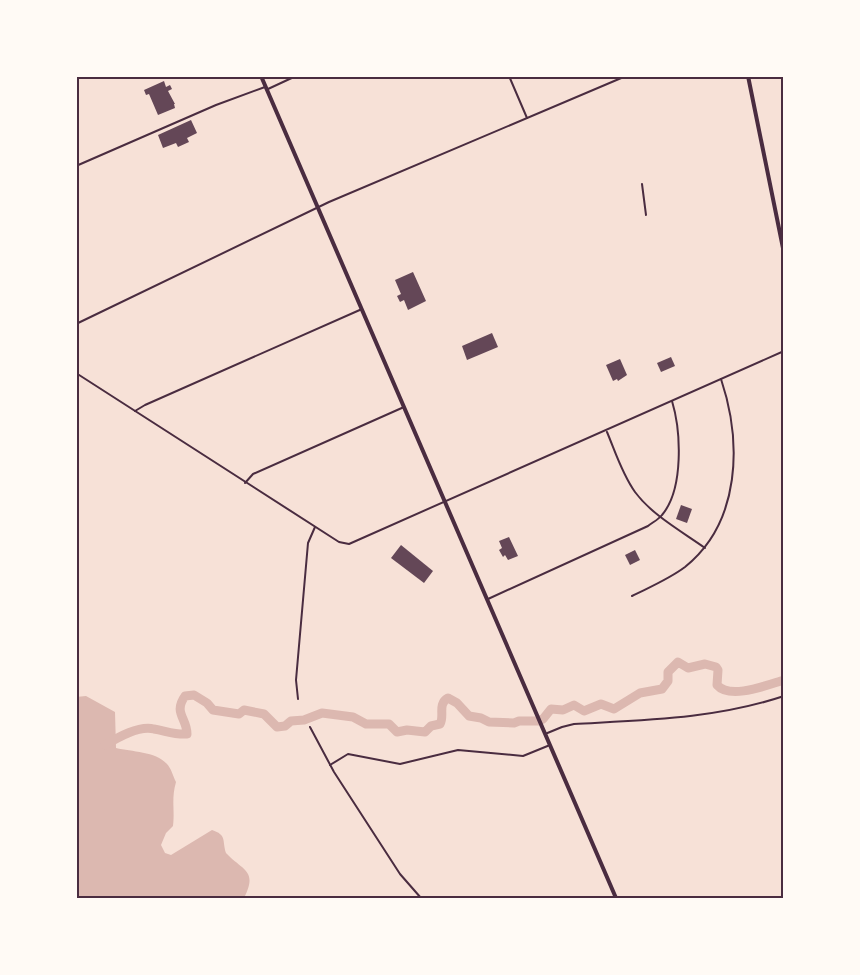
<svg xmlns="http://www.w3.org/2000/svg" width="860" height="975" font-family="Mulish,sans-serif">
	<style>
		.water { fill: #dcb8b0 }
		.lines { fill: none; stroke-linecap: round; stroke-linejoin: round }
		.river { stroke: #dcb8b0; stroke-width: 9 }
		.building { fill: #644757 }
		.minor { stroke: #4a2c40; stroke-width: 2 }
		.secondary { stroke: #4a2c40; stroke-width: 4 }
		.neatline { fill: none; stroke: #4a2c40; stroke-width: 2 }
	</style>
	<rect width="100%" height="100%" fill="#f7e1d7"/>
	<!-- water -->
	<path class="water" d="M86,696l29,16 1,36c16,4 39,3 51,16 4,4 6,12 9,18 -5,18 -1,26 -3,44l-7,7 -5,12 4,8 6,2 41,-25c15,5 10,10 14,23 17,18 32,17 18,45h-167l-1,-201z"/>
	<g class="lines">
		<!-- river -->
		<path class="river" d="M105,745c12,-7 34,-20 49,-16 12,2 21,6 33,5 0,-16 -14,-21 -2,-38l9,-1 13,8 6,7 26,4 5,-4 20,4 13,13 8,-1 6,-5 13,-1 18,-7 31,4 13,7h23l8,8 10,-2 18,2 6,-6 9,-2c5,-8 -3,-20 8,-26l9,5 12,13 12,2 8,4 25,1 5,-2h19l5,-2 8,-10 12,1 11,-5 10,6 17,-7 13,5 26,-16 22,-4 6,-8v-9l10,-10 10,6 17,-4 11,3 2,3 -1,15c13,15 50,0 67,-5"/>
	</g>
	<!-- building -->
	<g class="building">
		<polygon points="164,81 166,87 170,85 172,89 168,91 175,104 174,104 175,108 158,115 149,94 146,95 144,90"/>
		<polygon points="191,120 197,133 187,138 189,142 178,147 176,143 163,148 158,135"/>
		<polygon points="413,272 426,301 408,310 404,300 400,302 397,296 401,294 395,280"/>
		<polygon points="492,333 498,347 467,360 462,346"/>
		<polygon points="671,357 675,366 661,372 657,363"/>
		<polygon points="620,359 627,375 618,381 617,379 613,381 606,365"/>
		<polygon points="681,505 692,509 687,523 676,519"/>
		<polygon points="509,537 518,556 508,560 505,555 503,557 499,550 502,548 499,541"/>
		<polygon points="401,545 433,571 424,583 391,558"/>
		<polygon points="635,550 640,560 630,565 625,555"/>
	</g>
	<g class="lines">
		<!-- minor -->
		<g class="minor">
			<polyline points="509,76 527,118"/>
			<polyline points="268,89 296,76"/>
			<polyline points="76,166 216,105 265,87"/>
			<polyline points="642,184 646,215"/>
			<polyline points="76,324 329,202 626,76"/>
			<polyline points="76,373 339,542 349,544 784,351"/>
			<polyline points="135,411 145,405 362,309"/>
			<path d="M607,432c8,19 15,42 28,60 17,23 46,39 70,56"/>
			<polyline points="245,483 253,474 404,407"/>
			<path d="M632,596c18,-9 37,-17 53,-29 56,-45 57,-125 36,-188"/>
			<path d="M488,599l160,-73c5,-4 10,-6 14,-11 22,-26 19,-84 10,-114"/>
			<polyline points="298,699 296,680 308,543 315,527"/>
			<polyline points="310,727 334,772 400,874 421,898"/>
			<path d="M545,734l17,-7 12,-3c72,-4 141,-5 210,-28"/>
			<polyline points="330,765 348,754 400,764 458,750 523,756 550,745"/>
		</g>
		<!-- secondary -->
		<g class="secondary">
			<polyline points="261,76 616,898"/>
			<polyline points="748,76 784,253"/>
		</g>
	</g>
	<!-- border -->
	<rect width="860" height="975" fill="none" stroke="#fffaf5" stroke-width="156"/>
	<rect x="78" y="78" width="704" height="819" class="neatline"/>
</svg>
